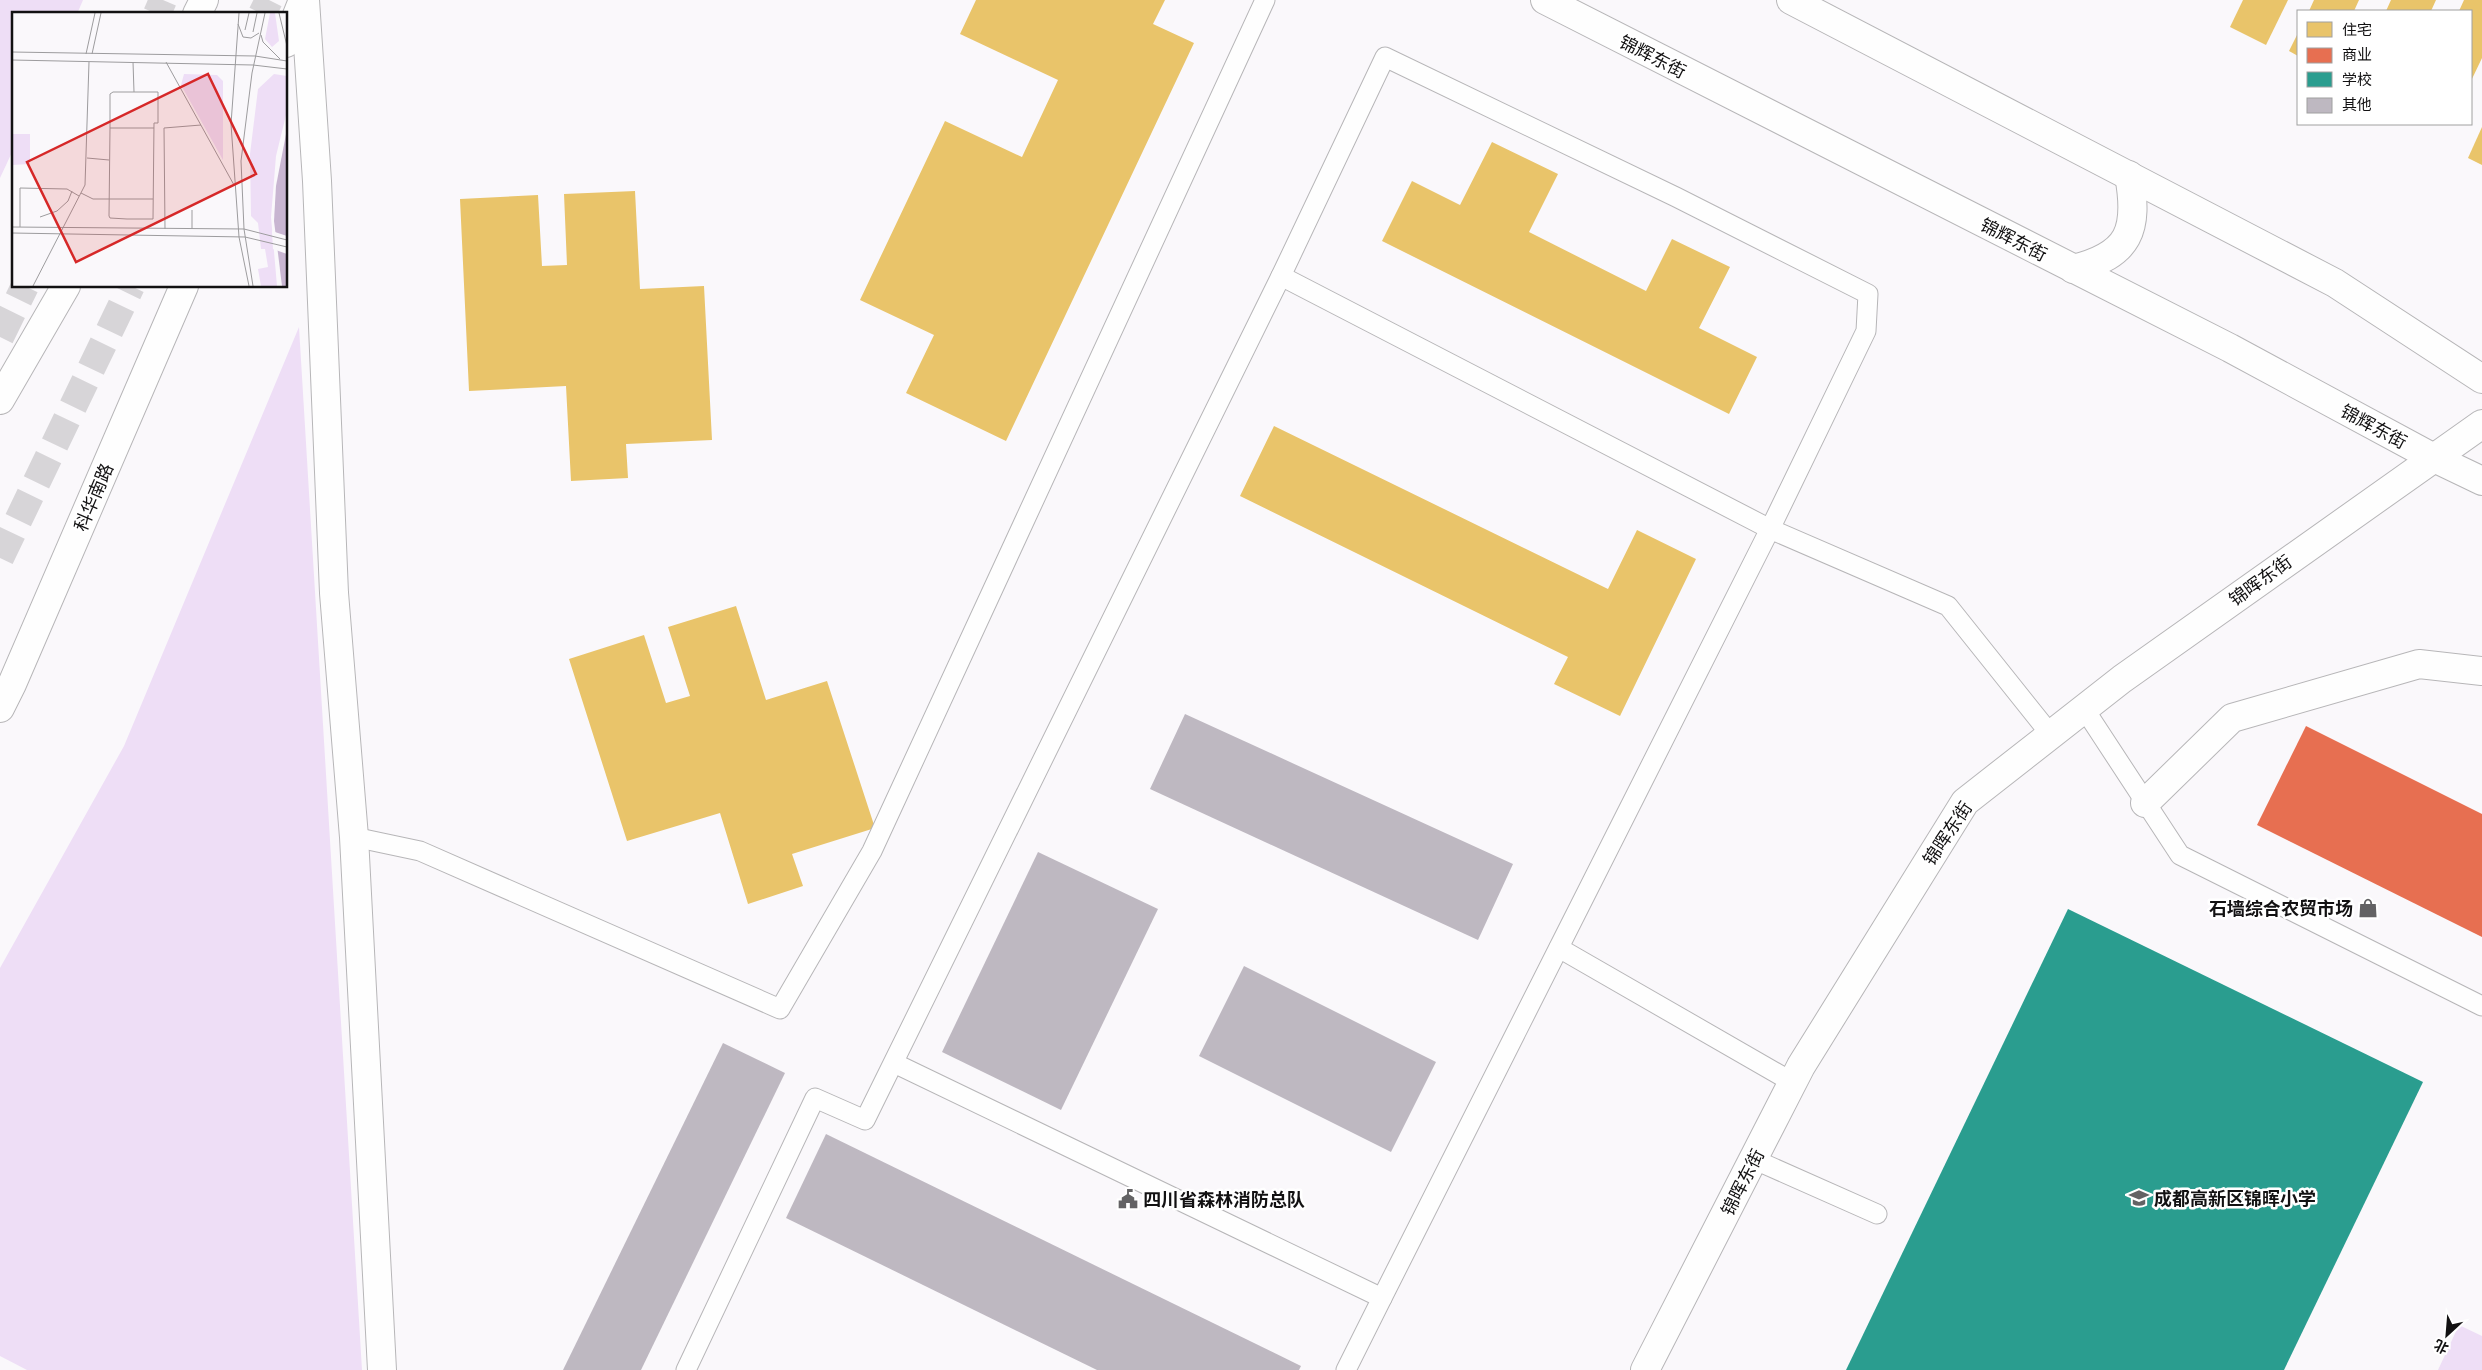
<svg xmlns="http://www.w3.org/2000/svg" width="2482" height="1370" font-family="'Exo 2','Noto Sans SC',sans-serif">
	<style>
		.green { fill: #eedef6 }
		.homes { fill: #e9c46a }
		.shops { fill: #e76f51 }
		.schools { fill: #2a9d8f }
		.building { fill: #beb8c1 }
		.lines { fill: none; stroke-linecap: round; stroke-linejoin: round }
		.trunk-tunnel { stroke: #d7d5d8; stroke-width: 28; stroke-dasharray: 28 14; stroke-linecap: butt }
		.service-casing { stroke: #b7b6b8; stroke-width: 21 }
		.minor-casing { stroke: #b7b6b8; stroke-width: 30 }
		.tertiary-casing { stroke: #b7b6b8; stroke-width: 30 }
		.secondary-casing { stroke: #b7b6b8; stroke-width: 30 }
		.service { stroke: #fefefe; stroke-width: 19 }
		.minor { stroke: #fefefe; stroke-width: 28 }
		.tertiary { stroke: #fefefe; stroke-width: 28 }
		.secondary { stroke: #fefefe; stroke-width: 28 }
		.labels { text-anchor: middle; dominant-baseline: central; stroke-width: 5; stroke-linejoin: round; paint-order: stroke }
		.street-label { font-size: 18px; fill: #121112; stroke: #fff }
		.poi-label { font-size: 18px; font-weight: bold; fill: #121112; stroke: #fff; text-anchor: start }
		.inset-road { fill: none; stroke: #9d9c9e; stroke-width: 1 }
		.view { fill: #d62828; fill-opacity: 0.15; stroke: #d62828; stroke-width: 2.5 }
		.inset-edge { fill: none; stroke: #121112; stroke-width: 2.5 }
	</style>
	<rect width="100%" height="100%" fill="#faf8fb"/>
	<!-- green -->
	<g class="green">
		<polygon points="0,0 83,0 77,14 14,14 14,148 0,178"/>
		<polygon points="299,327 362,1370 27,1370 0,1356 0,968 124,746"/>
		<polygon points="2459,1325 2482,1336 2482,1370 2438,1370"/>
	</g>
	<!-- homes -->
	<g class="homes">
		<polygon points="976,0 1165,0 1153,24 1194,43 1006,441 906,393 934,335 860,300 945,121 1022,157 1058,80 960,34"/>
		<polygon points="2243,0 2288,0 2266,45 2230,27"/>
		<polygon points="2314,0 2359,0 2354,11 2309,11"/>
		<polygon points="2391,0 2436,0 2431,11 2386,11"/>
		<polygon points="2464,0 2482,0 2482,58 2471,81 2471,11 2459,11"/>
		<polygon points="2298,33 2298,56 2289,51"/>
		<polygon points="2482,127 2482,165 2468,158"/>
		<polygon points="1492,142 1558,174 1529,232 1646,291 1672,239 1730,267 1699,328 1757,357 1729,414 1382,241 1412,181 1460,205"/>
		<polygon points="635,191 640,289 704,286 712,440 626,444 628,478 571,481 566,386 469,391 460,199 538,195 542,266 567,265 564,194"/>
		<polygon points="1274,426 1608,589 1637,530 1696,559 1620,716 1554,684 1568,657 1240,496"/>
		<polygon points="736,606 766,700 827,681 875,828 792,854 803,886 748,904 720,813 627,841 569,659 644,635 666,703 690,696 668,627"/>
	</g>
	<!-- shops -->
	<polygon class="shops" points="2306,726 2482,814 2482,937 2257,825"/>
	<!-- schools -->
	<polygon class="schools" points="2068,909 2423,1082 2284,1370 1846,1370"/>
	<!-- building -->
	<g class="building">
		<polygon points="1185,714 1513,864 1478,940 1150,789"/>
		<polygon points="1038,852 1158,909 1061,1110 942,1052"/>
		<polygon points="1244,966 1436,1062 1391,1152 1199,1056"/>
		<polygon points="723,1043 785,1073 641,1370 563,1370"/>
		<polygon points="826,1134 1301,1366 1299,1370 1097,1370 786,1218"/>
	</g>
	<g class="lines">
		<!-- trunk-tunnel -->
		<g class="trunk-tunnel">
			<polyline points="157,14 163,0"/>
			<polyline points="262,14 269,0"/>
			<polyline points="0,337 25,286"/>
			<polyline points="0,558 131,286"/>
		</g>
		<defs>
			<g id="service">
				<polyline points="1281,276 1770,529 1948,606 2051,735"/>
				<polyline points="2085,710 2180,855 2482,1006"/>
				<polyline points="354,837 420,851 780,1009 872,851 1265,0"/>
				<polyline points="1559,948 1792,1082"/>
				<polyline points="894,1063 1382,1298 1346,1370"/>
				<polyline points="1753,1159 1877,1214"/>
				<polyline points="686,1370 815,1098 865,1120 1281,276 1385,57 1676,197 1868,294 1866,331 1770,529 1382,1298"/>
			</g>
			<g id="minor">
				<polyline points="2145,803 2232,718 2419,664 2482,671"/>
				<polyline points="1645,1370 1801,1066 1965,802 2122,679 2482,424"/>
			</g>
			<g id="tertiary">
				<polyline points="305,0 317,181 334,593 354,837 382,1370"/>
				<polyline points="1545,0 2230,348 2432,457 2482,481"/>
				<polyline points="1791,0 2335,283 2482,379"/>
				<path d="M2073,269c57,-14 66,-39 56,-94"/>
			</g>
			<g id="secondary">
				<polyline points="197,14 204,0"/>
				<polyline points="286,43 303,0"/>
				<polyline points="0,400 66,286"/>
				<polyline points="0,708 12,684 184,286"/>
			</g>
		</defs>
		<!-- service casing -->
		<use href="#service" class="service-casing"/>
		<!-- minor casing -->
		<use href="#minor" class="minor-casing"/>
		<!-- tertiary casing -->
		<use href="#tertiary" class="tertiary-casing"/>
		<!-- secondary casing -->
		<use href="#secondary" class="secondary-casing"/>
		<!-- service -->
		<use href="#service" class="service"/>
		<!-- minor -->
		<use href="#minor" class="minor"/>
		<!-- tertiary -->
		<use href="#tertiary" class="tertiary"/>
		<!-- secondary -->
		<use href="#secondary" class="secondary"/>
	</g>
	<!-- icons -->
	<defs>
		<symbol id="shop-bare" viewBox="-9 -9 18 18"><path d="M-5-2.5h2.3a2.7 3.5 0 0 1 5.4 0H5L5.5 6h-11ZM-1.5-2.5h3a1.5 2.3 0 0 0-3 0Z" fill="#636264" stroke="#fff" stroke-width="2.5" paint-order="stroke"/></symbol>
		<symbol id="school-bare" viewBox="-9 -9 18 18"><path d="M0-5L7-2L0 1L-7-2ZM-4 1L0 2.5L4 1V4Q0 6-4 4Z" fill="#636264" stroke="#fff" stroke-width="2.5" paint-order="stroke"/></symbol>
		<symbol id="civic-bare" viewBox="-9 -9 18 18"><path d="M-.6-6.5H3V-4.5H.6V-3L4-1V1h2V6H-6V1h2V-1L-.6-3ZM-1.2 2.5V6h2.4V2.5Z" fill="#636264" stroke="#fff" stroke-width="2.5" paint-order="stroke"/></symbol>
	</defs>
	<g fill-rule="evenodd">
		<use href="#shop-bare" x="2354" y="894" width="28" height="28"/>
		<use href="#school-bare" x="2125" y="1184" width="28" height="28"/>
		<use href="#civic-bare" x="1114" y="1185" width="28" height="28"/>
	</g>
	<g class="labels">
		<!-- street labels -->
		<g class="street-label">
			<text transform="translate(1653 56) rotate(27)">锦辉东街</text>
			<text transform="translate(2014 239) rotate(27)">锦辉东街</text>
			<text transform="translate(2374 426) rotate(28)">锦辉东街</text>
			<text transform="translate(93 497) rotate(-67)">科华南路</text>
			<text transform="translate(2260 580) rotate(-36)">锦晖东街</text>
			<text transform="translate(1947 833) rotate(-56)">锦晖东街</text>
			<text transform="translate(1742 1182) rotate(-63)">锦晖东街</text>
		</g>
		<!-- poi labels -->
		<g class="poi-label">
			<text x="2353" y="908" text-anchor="end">石墙综合农贸市场</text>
			<text x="2154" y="1198">成都高新区锦晖小学</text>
			<text x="1143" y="1199">四川省森林消防总队</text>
		</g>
	</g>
	<!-- overview -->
	<g transform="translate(12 12)">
		<rect width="275" height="275" fill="#faf8fb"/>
		<path d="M258,1h5l4,28 -7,6 -7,-8zM172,62l33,1 6,6v79l-42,-75zM262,62l13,2v35l-11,45 -5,61 6,69h-16l-3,-17 10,-2 -3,-18h-4l-3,-26 -7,-7 -1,-62 8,-65zM0,122h18v30l-18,1z" fill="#eedef6"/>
		<path d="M275,117v157h-5l-8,-65 2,-35z" fill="#c8b5d1"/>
		<path d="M260,219l15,5v18l-14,-5z" fill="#faf8fb"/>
		<path class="inset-road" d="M227,1l-8,111 8,113 10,49M267,1l8,33M226,12l5,13 8,1 8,-5M233,18l4,-17M241,20l4,-19M249,23l2,7 17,17M0,40l243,4 32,5M74,42l9,-41M80,42l9,-41M0,48l241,5 34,4M121,50l1,30M154,50l68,123M98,116l-1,88 1,2 17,1h26l1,-96h4v-31h-45l-3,2v34h44M75,146l22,2M69,181l12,6h60M180,198v19M28,205l17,-6 11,-10 4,-10M0,215l232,2 43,11M8,215v-39l47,1 12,7M153,217l-1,-101 37,-3M0,221l233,4 42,10M21,274l52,-101 4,-123M241,274l-9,-57 -3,-68 11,-88 13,-60"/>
		<path class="view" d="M196,62l48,100 -180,88 -49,-100z"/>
		<rect width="275" height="275" class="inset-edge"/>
	</g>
	<!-- legend -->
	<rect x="2297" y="10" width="175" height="115" fill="#ffffff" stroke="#a0a0a0"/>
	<rect x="2307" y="22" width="25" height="15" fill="#e9c46a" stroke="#a0a0a0"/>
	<text x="2342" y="35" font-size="15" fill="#121112">住宅</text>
	<rect x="2307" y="48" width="25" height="15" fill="#e76f51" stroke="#a0a0a0"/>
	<text x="2342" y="60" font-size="15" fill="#121112">商业</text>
	<rect x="2307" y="72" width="25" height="15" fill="#2a9d8f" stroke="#a0a0a0"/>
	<text x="2342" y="85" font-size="15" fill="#121112">学校</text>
	<rect x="2307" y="98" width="25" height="15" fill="#beb8c1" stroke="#a0a0a0"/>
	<text x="2342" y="110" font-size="15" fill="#121112">其他</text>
	<!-- north arrow -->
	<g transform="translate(2447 1335) rotate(206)" stroke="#ffffff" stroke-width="4" paint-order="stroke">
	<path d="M0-4L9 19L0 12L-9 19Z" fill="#121112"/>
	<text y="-8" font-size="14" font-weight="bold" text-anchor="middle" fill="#121112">北</text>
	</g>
</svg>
